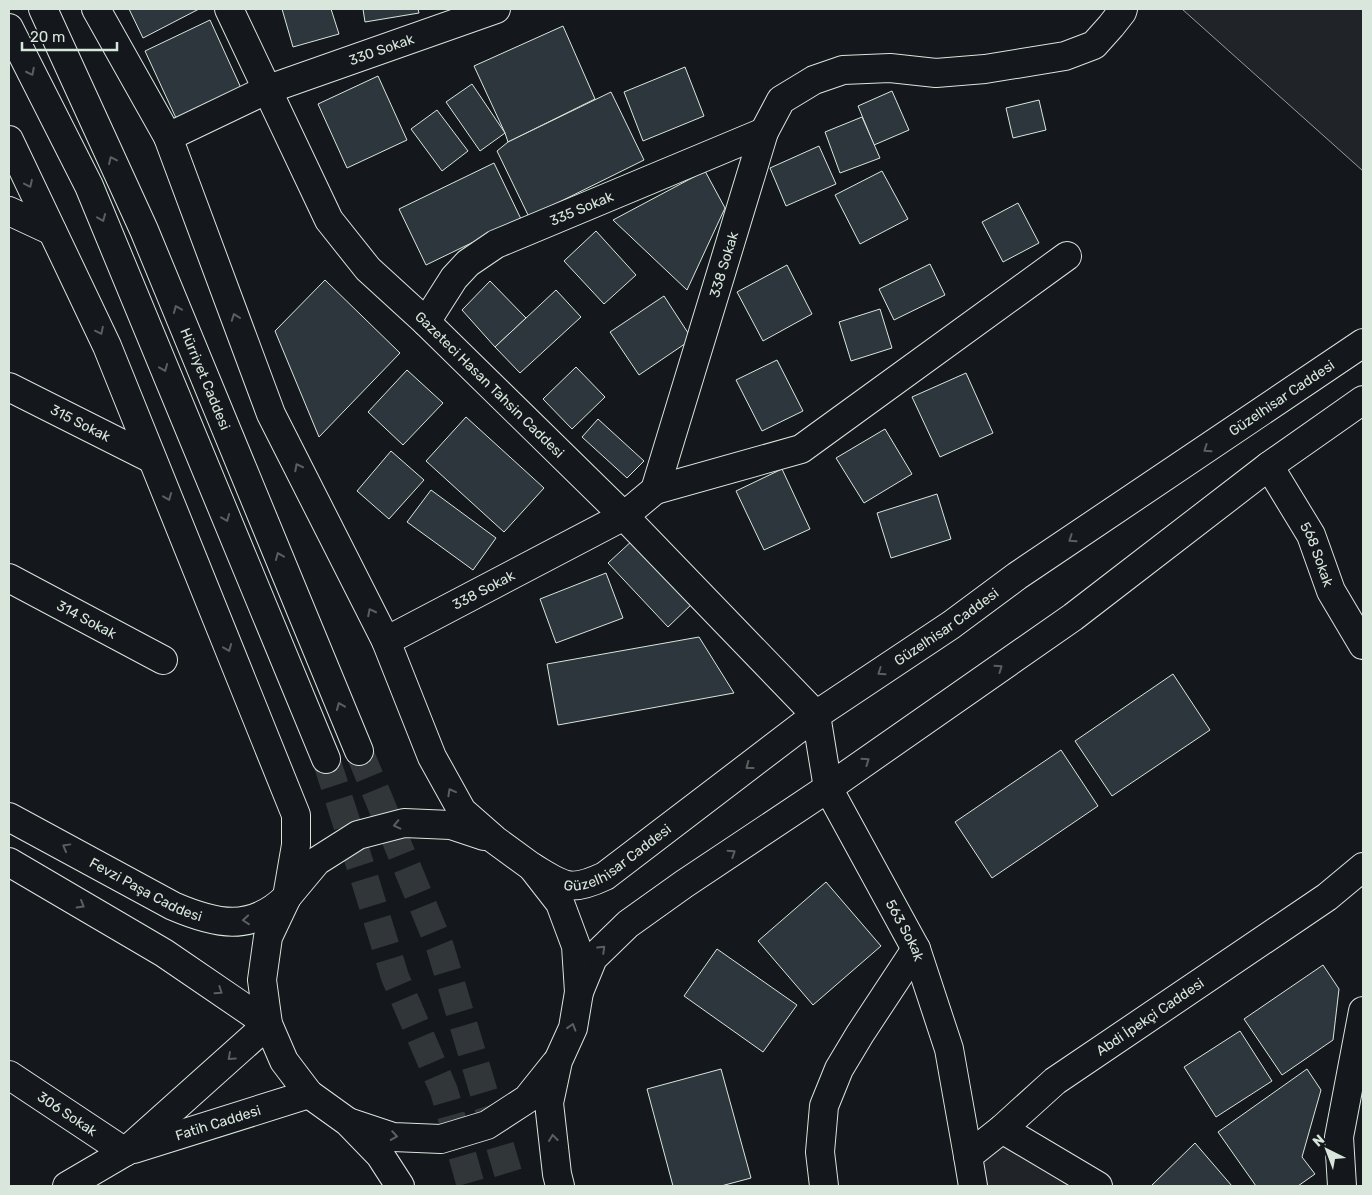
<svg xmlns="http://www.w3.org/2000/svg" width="1372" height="1195" font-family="Rubik,sans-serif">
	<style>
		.green { fill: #202428; stroke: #939e99 }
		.building { fill: #2c363c; stroke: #d8e6dc }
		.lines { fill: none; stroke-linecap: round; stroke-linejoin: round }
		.trunk-tunnel { stroke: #313739; stroke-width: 28; stroke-dasharray: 28 14; stroke-linecap: butt }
		.minor-casing { stroke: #d8e6dc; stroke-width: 30 }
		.tertiary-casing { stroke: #d8e6dc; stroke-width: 30 }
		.trunk-casing { stroke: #d8e6dc; stroke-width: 30 }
		.minor { stroke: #14181c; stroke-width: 28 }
		.tertiary { stroke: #14181c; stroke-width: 28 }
		.trunk { stroke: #14181c; stroke-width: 28 }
		.oneway { stroke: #59605f }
		.labels { text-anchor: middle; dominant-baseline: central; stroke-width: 4; stroke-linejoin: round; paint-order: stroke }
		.street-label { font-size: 14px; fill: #d8e6dc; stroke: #14181c }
	</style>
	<rect width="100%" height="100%" fill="#14181c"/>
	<!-- green -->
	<g class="green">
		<polygon points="1182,9 1363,9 1363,171"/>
		<polygon points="1002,1129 1098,1186 973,1186 968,1156"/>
	</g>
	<!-- building -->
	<g class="building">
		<polygon points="129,9 199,9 143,38"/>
		<polygon points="282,9 331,9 339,34 293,47"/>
		<polygon points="363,9 418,9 419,13 365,22"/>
		<polygon points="210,20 241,88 176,118 145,51"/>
		<polygon points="563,26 595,99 508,142 505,133 474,66"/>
		<polygon points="685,67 704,116 643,141 624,92"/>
		<polygon points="378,76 407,140 347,168 318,104"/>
		<polygon points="472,84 505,133 480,151 446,102"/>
		<polygon points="892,91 909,130 874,145 858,106"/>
		<polygon points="611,92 644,160 529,217 497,151 508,142"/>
		<polygon points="1039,100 1046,130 1013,138 1006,108"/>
		<polygon points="437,110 468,151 442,171 411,129"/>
		<polygon points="862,117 880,158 840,173 825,132"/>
		<polygon points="819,146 836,184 786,206 770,168"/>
		<polygon points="494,163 521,219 426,265 399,209"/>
		<polygon points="705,171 725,208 687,290 613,220"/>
		<polygon points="882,171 908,219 860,244 835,195"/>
		<polygon points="1018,203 1039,243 1003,262 982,222"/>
		<polygon points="596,231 636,275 604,304 564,261"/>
		<polygon points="930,264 945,295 894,320 879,289"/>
		<polygon points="787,265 812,314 763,341 737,292"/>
		<polygon points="325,280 400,353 319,437 275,331"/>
		<polygon points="490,281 526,318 495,347 462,310"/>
		<polygon points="556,290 581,317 520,373 495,347"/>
		<polygon points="664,296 692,339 639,375 610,332"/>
		<polygon points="880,309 892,348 851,361 839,322"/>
		<polygon points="777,360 803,411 762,431 736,380"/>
		<polygon points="576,367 605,397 572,429 543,399"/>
		<polygon points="407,370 443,403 403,445 368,412"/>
		<polygon points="966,373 993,433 940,457 912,397"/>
		<polygon points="466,417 544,488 504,532 426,461"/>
		<polygon points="598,419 644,461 627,478 582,437"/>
		<polygon points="885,429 912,474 864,503 836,458"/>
		<polygon points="391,451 424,480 389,519 357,491"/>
		<polygon points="782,469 810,529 764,550 736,491"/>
		<polygon points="431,490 496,538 473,570 407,522"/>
		<polygon points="937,494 951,539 891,558 877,513"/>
		<polygon points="634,539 694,602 668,627 608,563"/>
		<polygon points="606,573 623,618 556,643 540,599"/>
		<polygon points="699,637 734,693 558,725 547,664"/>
		<polygon points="1173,674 1210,730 1112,796 1075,741"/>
		<polygon points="1061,750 1098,806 992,878 955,822"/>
		<polygon points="826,882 881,946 813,1005 758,941"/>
		<polygon points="717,949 797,1005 763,1052 684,996"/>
		<polygon points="1323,965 1339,989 1333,1040 1282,1075 1244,1019"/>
		<polygon points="1240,1031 1272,1081 1216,1117 1184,1067"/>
		<polygon points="721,1069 751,1178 721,1186 673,1186 647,1089"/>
		<polygon points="1307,1069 1321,1090 1302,1157 1315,1174 1298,1186 1256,1186 1218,1132"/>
		<polygon points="1195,1143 1232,1186 1151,1186"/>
	</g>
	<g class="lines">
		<!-- trunk-tunnel -->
		<g class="trunk-tunnel">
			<polyline points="359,751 440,947 512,1186"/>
			<polyline points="326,759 364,877 395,977 444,1091 471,1186"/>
		</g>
		<defs>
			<g id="minor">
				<path id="s1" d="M168,137l98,-47 230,-81"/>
				<polyline points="9,211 52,231"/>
				<path id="s2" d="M426,322l28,-44 14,-15 28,-19 268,-112"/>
				<path id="s3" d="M9,387l143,72"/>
				<path id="s4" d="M1269,466l42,69 20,56 32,54"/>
				<polyline points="655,490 801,449 1067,256"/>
				<path id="s5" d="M9,578l154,82"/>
				<path id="s6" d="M386,641l238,-125 31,-26 109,-358 17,-32 33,-20 29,-10 47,-2 46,5 49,-4 80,-13 29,-11 17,-19 11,-14 1,-3"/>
				<path id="s7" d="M816,715l12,73 88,161 33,100 19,107"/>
				<path id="s8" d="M9,1075l116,77"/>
				<polyline points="1002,1129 1098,1186"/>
				<polyline points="824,1186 820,1152 824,1106 839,1069 860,1034 916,949"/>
				<polyline points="1342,1186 1339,1137 1363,1011"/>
			</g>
			<g id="tertiary">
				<path id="s9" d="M229,9l100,211 39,49 58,53 198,194 192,199"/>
				<path id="s10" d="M9,817l164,89c42,18 78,27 114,-9"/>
				<polyline points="9,862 164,953 268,1024 125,1152 67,1186"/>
				<path id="s11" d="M532,867c32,19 37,26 73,9l211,-161 135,-90 66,-49 346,-233"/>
				<polyline points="579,992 593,958 628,924 684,884 828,788 1073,617 1269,466 1363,400"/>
				<path id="s12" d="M134,1149l175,-55"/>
				<path id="s13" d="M973,1186l-5,-30 34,-27 53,-48 272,-184 36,-30"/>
			</g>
			<g id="trunk">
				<path id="s14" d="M43,9l101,221 215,521"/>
				<polyline points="96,9 168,137 271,414 386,641 432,757 462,811 495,840 532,867 560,903 576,946 579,992 573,1028 558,1061 549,1103 557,1174 560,1186"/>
				<polyline points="9,28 89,186 326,759"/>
				<polyline points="9,140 107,346 296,815 296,845 287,897"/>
				<polyline points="351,1123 393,1137 441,1139 487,1125 527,1099 555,1064"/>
				<polyline points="400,1186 380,1155 348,1122 309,1094 284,1061 268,1024 262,980 268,937 287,897 317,861 358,835 404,823 451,825 484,836"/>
			</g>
		</defs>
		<!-- minor casing -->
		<use href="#minor" class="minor-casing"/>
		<!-- tertiary casing -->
		<use href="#tertiary" class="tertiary-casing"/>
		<!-- trunk casing -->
		<use href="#trunk" class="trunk-casing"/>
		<!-- minor -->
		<use href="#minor" class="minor"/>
		<!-- tertiary -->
		<use href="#tertiary" class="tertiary"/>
		<!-- trunk -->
		<use href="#trunk" class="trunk"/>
	</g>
	<!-- one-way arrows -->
	<defs><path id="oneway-chevron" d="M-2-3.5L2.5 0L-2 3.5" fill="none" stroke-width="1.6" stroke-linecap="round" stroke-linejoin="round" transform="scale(1.25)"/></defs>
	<g class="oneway">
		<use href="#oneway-chevron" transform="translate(31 72) rotate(63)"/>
		<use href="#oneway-chevron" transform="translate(112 160) rotate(-115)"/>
		<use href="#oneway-chevron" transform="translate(29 184) rotate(65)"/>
		<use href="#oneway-chevron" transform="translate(102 218) rotate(68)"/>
		<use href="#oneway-chevron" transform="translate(177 309) rotate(-112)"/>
		<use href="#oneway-chevron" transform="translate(235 317) rotate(-110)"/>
		<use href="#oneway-chevron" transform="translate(100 331) rotate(64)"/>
		<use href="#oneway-chevron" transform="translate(164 368) rotate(68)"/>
		<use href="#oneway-chevron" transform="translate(1207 449) rotate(146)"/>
		<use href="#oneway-chevron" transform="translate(298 467) rotate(-117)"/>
		<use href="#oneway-chevron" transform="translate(168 497) rotate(68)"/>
		<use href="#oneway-chevron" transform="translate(226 518) rotate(68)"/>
		<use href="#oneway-chevron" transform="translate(1072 539) rotate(146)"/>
		<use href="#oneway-chevron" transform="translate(279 556) rotate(-112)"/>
		<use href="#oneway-chevron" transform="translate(371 612) rotate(-117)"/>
		<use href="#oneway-chevron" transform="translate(228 648) rotate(68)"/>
		<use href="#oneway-chevron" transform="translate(999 668) rotate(-35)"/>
		<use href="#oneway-chevron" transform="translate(881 672) rotate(146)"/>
		<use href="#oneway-chevron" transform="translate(340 706) rotate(-112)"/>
		<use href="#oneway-chevron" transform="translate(866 761) rotate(-35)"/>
		<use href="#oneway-chevron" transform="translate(749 766) rotate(143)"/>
		<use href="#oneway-chevron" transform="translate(451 792) rotate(-119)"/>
		<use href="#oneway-chevron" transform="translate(397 825) rotate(167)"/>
		<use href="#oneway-chevron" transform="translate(66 847) rotate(-151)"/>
		<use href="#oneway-chevron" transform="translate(732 853) rotate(-33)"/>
		<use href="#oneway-chevron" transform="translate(81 905) rotate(30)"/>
		<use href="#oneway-chevron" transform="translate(246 920) rotate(175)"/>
		<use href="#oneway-chevron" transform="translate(602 949) rotate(-44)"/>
		<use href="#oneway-chevron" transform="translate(219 991) rotate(34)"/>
		<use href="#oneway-chevron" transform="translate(572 1027) rotate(-73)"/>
		<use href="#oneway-chevron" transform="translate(231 1057) rotate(138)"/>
		<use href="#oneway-chevron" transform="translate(394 1136) rotate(9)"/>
		<use href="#oneway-chevron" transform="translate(553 1138) rotate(-97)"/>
	</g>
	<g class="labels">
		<!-- street labels -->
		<g class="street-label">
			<text stroke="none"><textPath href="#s1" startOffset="231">330 Sokak</textPath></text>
			<text stroke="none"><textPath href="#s2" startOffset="199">335 Sokak</textPath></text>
			<text stroke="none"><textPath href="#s6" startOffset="545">338 Sokak</textPath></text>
			<text stroke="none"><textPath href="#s14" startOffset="404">Hürriyet Caddesi</textPath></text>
			<text stroke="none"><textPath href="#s9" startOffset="464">Gazeteci Hasan Tahsin Caddesi</textPath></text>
			<text stroke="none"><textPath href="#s11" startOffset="908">Güzelhisar Caddesi</textPath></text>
			<text stroke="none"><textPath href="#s3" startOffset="80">315 Sokak</textPath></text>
			<text stroke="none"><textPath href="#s4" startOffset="101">568 Sokak</textPath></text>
			<text stroke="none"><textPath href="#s6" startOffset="110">338 Sokak</textPath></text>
			<text stroke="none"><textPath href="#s5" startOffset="88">314 Sokak</textPath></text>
			<text stroke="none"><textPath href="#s11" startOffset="502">Güzelhisar Caddesi</textPath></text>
			<text stroke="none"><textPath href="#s11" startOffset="98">Güzelhisar Caddesi</textPath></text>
			<text stroke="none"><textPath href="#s10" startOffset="155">Fevzi Paşa Caddesi</textPath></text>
			<text stroke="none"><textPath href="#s7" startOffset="236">563 Sokak</textPath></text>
			<text stroke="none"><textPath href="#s13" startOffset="260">Abdi İpekçi Caddesi</textPath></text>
			<text stroke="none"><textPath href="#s8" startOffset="70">306 Sokak</textPath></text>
			<text stroke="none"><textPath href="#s12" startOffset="88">Fatih Caddesi</textPath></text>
		</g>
	</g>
	<!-- border -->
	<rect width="1372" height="1195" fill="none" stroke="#d8e6dc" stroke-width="20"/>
	<!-- north arrow -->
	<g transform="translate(1327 1150) rotate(318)" stroke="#14181c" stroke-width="4" paint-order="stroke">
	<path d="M0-4L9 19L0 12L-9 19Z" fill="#d8e6dc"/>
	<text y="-8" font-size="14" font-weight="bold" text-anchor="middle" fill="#d8e6dc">N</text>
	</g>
	<!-- scale -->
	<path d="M22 42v8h95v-8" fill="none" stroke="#d8e6dc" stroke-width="2.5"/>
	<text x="30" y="42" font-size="15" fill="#d8e6dc" stroke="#14181c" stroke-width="4" paint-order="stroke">20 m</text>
</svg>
